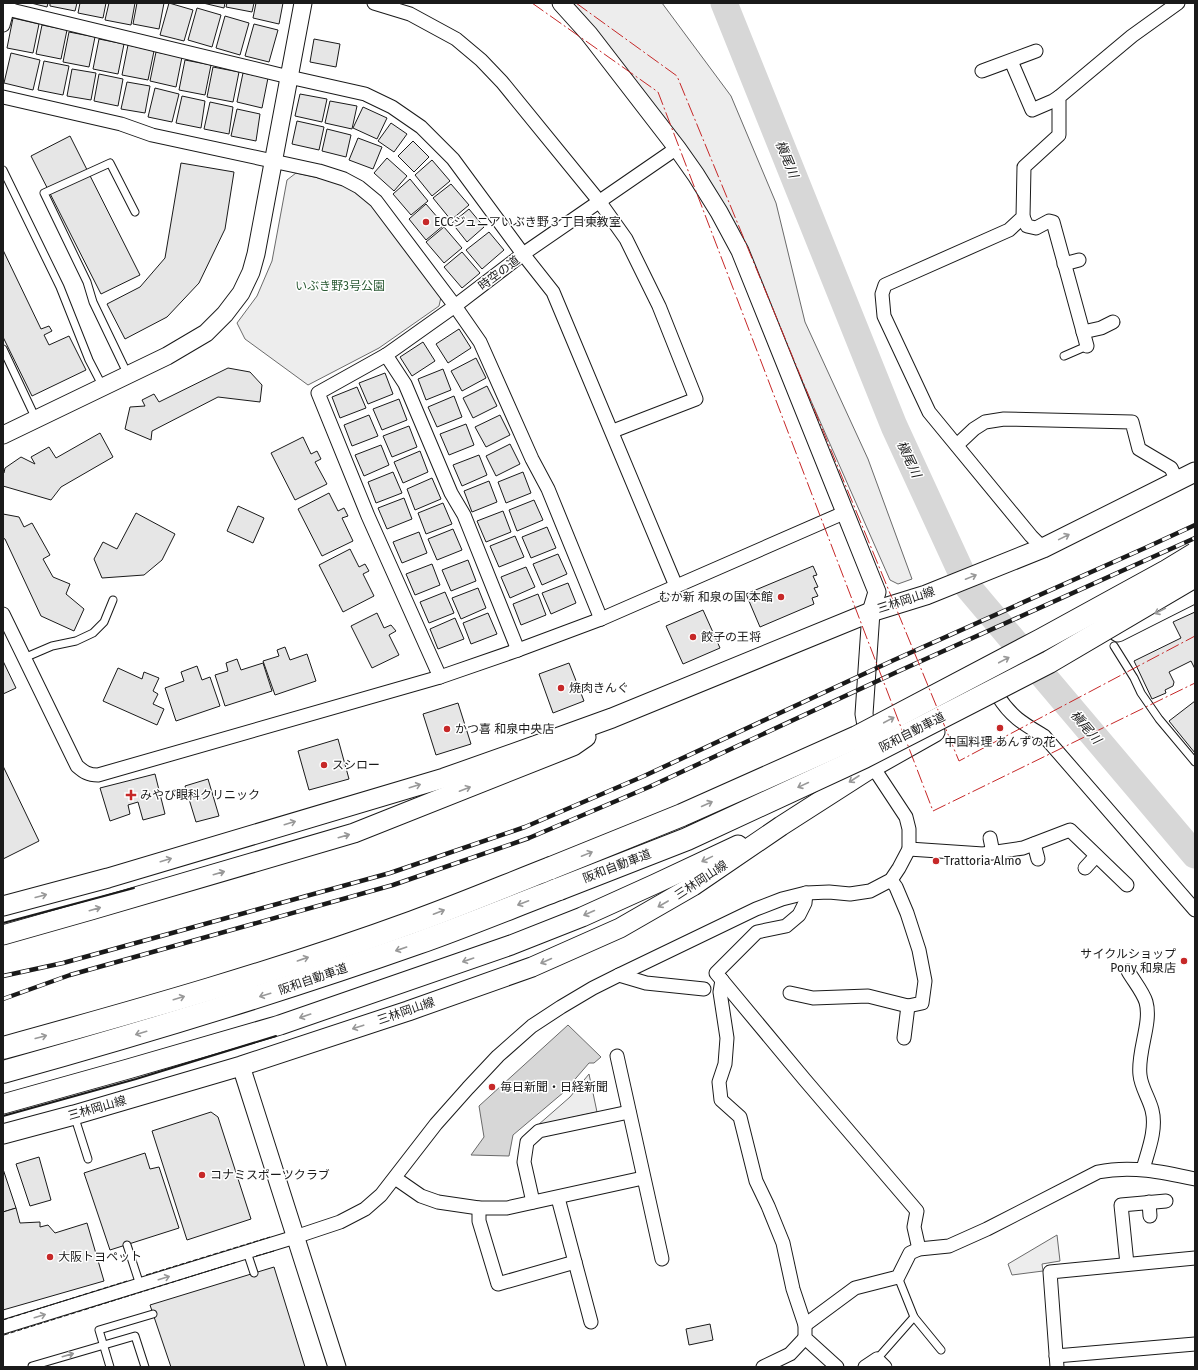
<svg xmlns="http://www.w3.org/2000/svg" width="1198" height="1370" font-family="'Fira Sans','Noto Sans JP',sans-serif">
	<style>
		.built { fill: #ededed; stroke: #6a6a6a }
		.water { fill: #d7d7d7; stroke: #6a6a6a }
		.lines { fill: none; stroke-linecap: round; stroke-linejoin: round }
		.river { stroke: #d7d7d7; stroke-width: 27 }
		.building { fill: #e6e6e6; stroke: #1a1a1a }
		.service-casing { stroke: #1a1a1a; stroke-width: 9 }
		.minor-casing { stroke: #1a1a1a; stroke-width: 15 }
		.tertiary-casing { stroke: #1a1a1a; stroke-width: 19 }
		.secondary-casing { stroke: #1a1a1a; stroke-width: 21 }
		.motorway-casing { stroke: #1a1a1a; stroke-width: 24 }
		.service { stroke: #fff; stroke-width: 7 }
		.minor { stroke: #fff; stroke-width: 13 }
		.tertiary { stroke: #fff; stroke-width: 17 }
		.secondary { stroke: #fff; stroke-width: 19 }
		.motorway { stroke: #fff; stroke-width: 22 }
		.rail-casing { stroke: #1a1a1a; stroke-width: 4.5 }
		.rail { stroke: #fff; stroke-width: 3; stroke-dasharray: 9; stroke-linecap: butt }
		.motorway-bridge-casing { stroke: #1a1a1a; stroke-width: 24; stroke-linecap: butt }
		.motorway-bridge { stroke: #fff; stroke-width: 22 }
		.fence { stroke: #1a1a1a; stroke-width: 1; stroke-dasharray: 5 2; stroke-linecap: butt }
		.wall { stroke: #1a1a1a; stroke-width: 2 }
		.power { stroke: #c62828; stroke-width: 1; stroke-dasharray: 14 3 2 3; stroke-linecap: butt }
		.oneway { stroke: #989898 }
		.poi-dot { fill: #c62828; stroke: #fff; stroke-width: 1.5 }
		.labels { text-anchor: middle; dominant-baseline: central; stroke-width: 3; stroke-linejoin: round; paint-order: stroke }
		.poi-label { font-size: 12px; fill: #1a1a1a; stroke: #fff; text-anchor: start }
		.street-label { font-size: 12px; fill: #1a1a1a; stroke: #fff }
		.park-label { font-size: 12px; fill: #2b5a34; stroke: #fff }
		.water-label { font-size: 13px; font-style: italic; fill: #1a1a1a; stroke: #fff }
	</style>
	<rect width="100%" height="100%" fill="#fff"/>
	<!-- built -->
	<g class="built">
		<polygon points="567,3 662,3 731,96 776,203 805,322 868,459 912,579 898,584 890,580 744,249 710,181 643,92"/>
		<polygon points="296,173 328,180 345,186 360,195 371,205 441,297 439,306 379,348 308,385 245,339 237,323 257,296 272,261 287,180"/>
		<polygon points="589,1074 597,1112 538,1125 570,1097"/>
		<polygon points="1057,1235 1060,1261 1042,1264 1043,1271 1012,1275 1008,1264"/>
	</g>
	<!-- water -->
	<polygon class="water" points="568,1025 601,1057 594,1063 589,1063 564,1092 513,1135 509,1156 471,1155 484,1137 479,1106"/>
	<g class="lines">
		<!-- river -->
		<polyline class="river" points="724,3 894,426 968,587 1195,855"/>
	</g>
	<!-- building -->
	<g class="building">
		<polygon points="31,3 48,3 47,7"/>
		<polygon points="50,3 77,3 75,11 50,6"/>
		<polygon points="80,3 106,3 103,18 78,13"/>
		<polygon points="109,3 135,3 131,25 105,20"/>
		<polygon points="137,3 164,3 159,29 133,24"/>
		<polygon points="169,3 193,10 184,41 160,35"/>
		<polygon points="203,3 225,3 224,8"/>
		<polygon points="227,3 254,3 252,12 226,7"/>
		<polygon points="256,3 283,3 279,24 253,18"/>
		<polygon points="197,8 221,15 212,47 188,40"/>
		<polygon points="225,16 249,23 240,55 216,48"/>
		<polygon points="13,18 39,24 33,53 7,48"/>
		<polygon points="254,24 278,30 269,62 245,56"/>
		<polygon points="42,25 67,30 61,59 36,54"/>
		<polygon points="69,32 95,37 89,67 63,62"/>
		<polygon points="99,39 124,44 118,74 93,69"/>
		<polygon points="314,39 340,44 336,67 310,62"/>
		<polygon points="128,45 154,51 148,80 122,75"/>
		<polygon points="156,52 182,57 176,87 150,81"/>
		<polygon points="11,53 40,60 33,90 4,83"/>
		<polygon points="185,60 211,65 205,95 179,90"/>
		<polygon points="44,61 69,66 63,95 38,90"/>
		<polygon points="213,67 239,72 233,102 207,97"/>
		<polygon points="72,69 96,73 91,100 67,96"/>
		<polygon points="243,73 268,78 262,108 237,102"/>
		<polygon points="99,74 123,79 118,106 94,101"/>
		<polygon points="127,82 150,86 145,113 121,109"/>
		<polygon points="155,88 179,94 172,122 148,117"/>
		<polygon points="300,94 327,99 322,122 295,116"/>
		<polygon points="182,96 205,101 201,128 176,123"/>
		<polygon points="330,101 357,106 352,129 325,123"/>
		<polygon points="210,102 233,107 229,134 204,129"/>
		<polygon points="363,107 387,118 377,139 353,128"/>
		<polygon points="237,109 260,114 256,141 231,136"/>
		<polygon points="297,121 324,127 319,150 292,144"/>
		<polygon points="391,123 407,134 394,152 378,141"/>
		<polygon points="327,129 351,135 346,157 322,151"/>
		<polygon points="70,136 140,275 101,294 31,156"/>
		<polygon points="358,138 382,147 373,169 349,160"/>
		<polygon points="413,141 429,157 414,172 398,156"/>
		<polygon points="387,158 407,176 394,191 374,173"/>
		<polygon points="432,160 450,181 432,196 415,175"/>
		<polygon points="181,163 234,172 225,229 199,283 167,317 125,339 107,304 140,287 165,258"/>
		<polygon points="410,179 428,201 411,215 393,194"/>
		<polygon points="451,184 469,205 451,220 433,198"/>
		<polygon points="426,204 444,225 426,240 409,219"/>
		<polygon points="469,209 484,227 467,242 452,223"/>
		<polygon points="444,227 462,248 444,263 426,242"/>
		<polygon points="489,232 504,250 482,269 466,250"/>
		<polygon points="3,250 41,329 49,326 52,331 44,335 49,345 69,336 86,370 32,396 3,337"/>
		<polygon points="462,252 480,273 462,288 444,267"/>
		<polygon points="459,329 471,348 448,363 436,344"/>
		<polygon points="423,342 435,361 412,376 400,357"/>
		<polygon points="476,358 486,378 462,391 451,371"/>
		<polygon points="228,368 250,372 262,385 260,402 218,397 152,431 151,440 125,429 130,407 145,406 142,400 154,394 159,402"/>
		<polygon points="443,369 451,390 426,400 418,379"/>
		<polygon points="385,373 393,394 368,404 359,383"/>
		<polygon points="487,386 497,406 473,418 463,398"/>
		<polygon points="357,387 366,408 340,418 332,397"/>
		<polygon points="454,396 462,417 437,427 428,407"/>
		<polygon points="399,399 407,420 382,430 373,409"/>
		<polygon points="369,415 378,436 352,446 344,425"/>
		<polygon points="500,415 510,435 486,447 475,427"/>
		<polygon points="466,424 474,445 449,455 440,434"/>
		<polygon points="409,426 417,447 392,457 383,436"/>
		<polygon points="100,433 113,457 61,487 51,500 3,486 3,473 4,473 5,468 21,457 35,464 31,457 49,447 56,458"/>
		<polygon points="303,437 311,454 317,451 321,459 315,462 327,484 295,500 271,453"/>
		<polygon points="510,444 520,464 496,476 486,456"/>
		<polygon points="381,445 389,465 364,476 355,455"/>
		<polygon points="420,451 428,472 403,483 394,462"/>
		<polygon points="479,455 487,475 462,486 453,465"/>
		<polygon points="393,472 402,493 376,503 368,482"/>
		<polygon points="523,472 531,493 506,503 498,482"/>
		<polygon points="432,478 441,499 415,510 407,489"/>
		<polygon points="489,481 497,502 472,512 464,491"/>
		<polygon points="329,493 338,511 344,508 348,516 342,518 353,541 322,556 298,509"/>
		<polygon points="404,498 412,519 387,529 378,508"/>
		<polygon points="534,500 543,520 517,531 509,510"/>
		<polygon points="443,503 452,524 426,534 418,513"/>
		<polygon points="238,506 264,518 253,543 227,531"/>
		<polygon points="503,511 511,532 486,542 477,521"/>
		<polygon points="136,513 175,534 162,560 144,575 102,578 94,559 103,542 117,549"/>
		<polygon points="3,514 19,517 24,527 32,523 50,555 43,559 53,577 70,584 66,594 84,609 74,631 41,616 5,539 3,538"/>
		<polygon points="547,527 556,548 531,558 522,537"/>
		<polygon points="453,529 462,550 437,560 428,539"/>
		<polygon points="419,532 427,553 402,563 393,542"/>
		<polygon points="515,536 524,557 499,567 490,546"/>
		<polygon points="350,549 359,567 365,564 369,571 363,574 374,596 343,612 319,565"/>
		<polygon points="558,554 567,574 542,585 533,564"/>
		<polygon points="468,560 476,581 451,591 442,570"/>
		<polygon points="432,564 440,585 415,595 406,574"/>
		<polygon points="813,566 817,575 813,576 818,587 814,588 818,596 812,598 814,604 760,627 746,594"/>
		<polygon points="526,567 535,587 510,598 501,577"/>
		<polygon points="568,583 576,603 551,614 542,593"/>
		<polygon points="478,588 486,608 461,619 452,598"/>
		<polygon points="445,592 454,613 429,623 420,602"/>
		<polygon points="538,594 546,615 521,625 513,604"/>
		<polygon points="703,610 720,648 683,664 666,626"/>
		<polygon points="1195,612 1195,669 1191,661 1169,672 1174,682 1173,686 1165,690 1166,693 1152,699 1134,661 1181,638 1173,622"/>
		<polygon points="377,613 384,628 391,625 396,631 389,635 399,655 372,668 351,626"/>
		<polygon points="488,613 497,634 471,644 463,623"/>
		<polygon points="455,618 464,639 438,649 430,629"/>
		<polygon points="285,647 290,660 307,654 316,681 275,695 263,661 279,656 277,650"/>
		<polygon points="237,659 241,670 263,663 272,691 225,706 215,675 228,671 226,663"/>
		<polygon points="3,661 16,688 3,694"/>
		<polygon points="569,663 584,701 553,713 539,674"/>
		<polygon points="197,666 202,680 210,677 220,706 176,721 165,688 184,681 181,672"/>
		<polygon points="118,668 142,679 144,672 159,678 153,691 158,694 153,704 164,709 157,725 103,701"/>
		<polygon points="1195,701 1195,753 1169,721"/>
		<polygon points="458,703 471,744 436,755 423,714"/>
		<polygon points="338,739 349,779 309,790 298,751"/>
		<polygon points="3,766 39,841 3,859"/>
		<polygon points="155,774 165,814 143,820 138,802 128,805 130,814 110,821 100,788"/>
		<polygon points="208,779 219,816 196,822 185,786"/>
		<polygon points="211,1112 218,1117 251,1219 187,1240 152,1131"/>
		<polygon points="145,1153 150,1169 159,1167 179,1228 110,1250 84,1173"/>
		<polygon points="39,1157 51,1200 30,1206 16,1164"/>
		<polygon points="3,1169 16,1208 3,1212"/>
		<polygon points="16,1208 20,1223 40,1222 40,1227 48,1225 55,1233 87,1223 104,1281 3,1310 3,1212"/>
		<polygon points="274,1267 305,1367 171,1367 150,1305"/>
		<polygon points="710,1324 713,1340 689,1345 686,1329"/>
	</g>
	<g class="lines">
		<defs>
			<g id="service">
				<polyline points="3,170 60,287 89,360 103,387"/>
				<polyline points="3,349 36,419"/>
				<polyline points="1064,356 1087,346"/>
				<polyline points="128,375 93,302 87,282 44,193 110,163 135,212"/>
				<polyline points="1114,646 1134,678 1141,693 1159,719 1195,762"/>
				<polyline points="24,658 52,646 76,641 93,633 104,622 113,600"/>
				<polyline points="74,1115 88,1159"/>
				<polyline points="127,1245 140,1285"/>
				<polyline points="247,1252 254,1273"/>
				<polyline points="898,1277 914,1317 941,1350"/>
				<polyline points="877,1359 914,1317"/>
				<polyline points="32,1367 32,1366 135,1336 145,1367"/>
				<polyline points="110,1367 99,1330 153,1314"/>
			</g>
			<g id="minor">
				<polyline points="374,3 410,14 456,39 481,60 502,82 599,201 626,239 659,306 696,399 613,431"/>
				<polyline points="7,9 289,77 365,94 392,107 421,127 453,159 523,254 553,292 676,586"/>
				<polyline points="3,25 9,3"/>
				<polyline points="1011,61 1032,110 1053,101 1059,97"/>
				<polyline points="982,71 1036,51"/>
				<polyline points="3,97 121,124 152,135 319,171 344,179 359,187 376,201 455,306 480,342 532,459 548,489 601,619"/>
				<polyline points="1023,217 1027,226 1036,228 1049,221 1053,222 1087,346"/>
				<polyline points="1064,264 1079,260"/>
				<polyline points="1083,332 1101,328 1113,322"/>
				<polyline points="386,355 405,384 451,493 464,515 518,650"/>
				<polyline points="957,445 974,429 985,422 1004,419 1132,422 1139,449 1171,468 1177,481"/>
				<polyline points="1043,548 1031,536 929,412 884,316 882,294 885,285 1009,230 1023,217 1024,167 1059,135 1059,97 1132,36 1178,3"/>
				<path d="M3,614l74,152c7,6 11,9 21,9l342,-98 78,-27 83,-31 245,-107"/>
				<polyline points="440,677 368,516 318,393 386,355 455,306 523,254 677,148"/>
				<path d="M998,696c13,21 26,28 46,40l151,174"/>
				<polyline points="990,838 993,853"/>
				<polyline points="1034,844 1038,859"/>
				<polyline points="909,849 983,854 1023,848 1070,830 1127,885"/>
				<polyline points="1085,868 1096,856"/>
				<polyline points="806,893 805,903 799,915 786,926 757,932 716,973 805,1080 917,1211 914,1227 919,1249"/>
				<path d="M1128,971c5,9 15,21 18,31 6,21 -9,50 -6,73 1,12 9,23 12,35 5,19 -4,41 -9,59"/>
				<polyline points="619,975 646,983 704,989"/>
				<polyline points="722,980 720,992 727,1038 725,1064 719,1082 721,1100 740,1117 756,1181 768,1206 783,1243 793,1289 805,1325 805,1338 837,1367"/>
				<polyline points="790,993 813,998 868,996 908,1006 922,1003 925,981 919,950 907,913 896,887 891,880"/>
				<polyline points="904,1038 908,1006"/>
				<polyline points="617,1056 662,1259"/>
				<polyline points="395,1178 421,1196 438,1202 479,1208 507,1208 643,1178"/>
				<polyline points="558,1198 591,1322"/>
				<polyline points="533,1202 524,1162 527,1142 539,1131 629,1112"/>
				<polyline points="1149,1202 1150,1216"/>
				<polyline points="479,1208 479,1221 498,1284 575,1262"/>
				<polyline points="1127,1264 1121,1205 1166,1201"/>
				<path d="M805,1325l50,-37 43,-11 12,-24 9,-4 30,-3 38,-17 111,-57c33,-7 65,0 97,7"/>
				<polyline points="3,1327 295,1237 340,1222 365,1209 381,1195 436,1124 468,1088 498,1056 532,1026 561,1007 593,988 619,975 756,909 782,899 806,893 829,892 850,894 870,891 891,880 899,868 909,849 909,829 906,817 873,767"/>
				<polyline points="1056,1356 1195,1344"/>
				<polyline points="763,1367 790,1354 805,1338"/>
				<polyline points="865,1367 877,1359 885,1367"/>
				<polyline points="1057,1367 1050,1272 1195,1258"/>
			</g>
			<g id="tertiary">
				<polyline points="561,3 589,34 677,148 696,175 719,212 740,251 877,592 871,612 864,714 869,743"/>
				<polyline points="3,435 167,356 206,333 225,314 241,293 251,272 256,254 303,3"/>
				<polyline points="241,1066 337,1367"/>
			</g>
			<g id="secondary">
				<polyline points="1118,632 1195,593"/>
				<polyline points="3,906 108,878 444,778 551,740 612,718 871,612 926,595 1043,548 1195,472"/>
				<polyline points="3,935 91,910 354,833 573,746 586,737"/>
				<polyline points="3,1104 128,1069 280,1025 511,945 582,917 655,884 738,845"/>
				<polyline points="3,1134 74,1115 241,1066 408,1011 532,967 620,928 693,886 781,826 873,767 935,732"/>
			</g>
			<g id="motorway">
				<path d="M3,1048c138,-38 276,-77 410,-126 47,-17 92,-36 138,-54"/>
				<path d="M3,1072c140,-39 279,-81 415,-129 48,-17 94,-36 141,-54"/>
			</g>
		</defs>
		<!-- service casing -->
		<use href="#service" class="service-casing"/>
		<!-- minor casing -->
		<use href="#minor" class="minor-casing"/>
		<!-- tertiary casing -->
		<use href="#tertiary" class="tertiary-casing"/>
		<!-- secondary casing -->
		<use href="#secondary" class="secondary-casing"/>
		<!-- motorway casing -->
		<use href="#motorway" class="motorway-casing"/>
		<!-- service -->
		<use href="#service" class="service"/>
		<!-- minor -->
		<use href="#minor" class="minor"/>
		<!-- tertiary -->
		<use href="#tertiary" class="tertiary"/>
		<!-- secondary -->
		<use href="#secondary" class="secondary"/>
		<!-- motorway -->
		<use href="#motorway" class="motorway"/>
		<defs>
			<g id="rail">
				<polyline points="3,976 63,963 390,873 525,827 644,776 894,660 1145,548 1195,525"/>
				<polyline points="3,999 70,975 393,885 529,838 649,787 899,671 1195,538"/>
			</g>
		</defs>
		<!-- rail casing -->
		<use href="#rail" class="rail-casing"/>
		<!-- rail -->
		<use href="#rail" class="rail"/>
		<defs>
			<g id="motorway-bridge">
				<polyline points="551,868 682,815 857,737 1041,640 1167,571 1195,554"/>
				<polyline points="559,889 687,839 864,757 1049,662 1195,576"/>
			</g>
		</defs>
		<!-- motorway-bridge casing -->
		<use href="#motorway-bridge" class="motorway-bridge-casing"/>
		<!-- motorway-bridge -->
		<use href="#motorway-bridge" class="motorway-bridge"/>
		<!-- fence -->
		<g class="fence">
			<polyline points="256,1256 274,1251"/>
			<polyline points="146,1275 270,1237"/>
			<polyline points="3,1320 127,1281"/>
			<polyline points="4,1335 237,1262"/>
		</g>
		<!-- wall -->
		<g class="wall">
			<polyline points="3,923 134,888"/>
			<polyline points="3,1116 136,1079 276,1036"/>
		</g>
		<!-- power -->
		<g class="power">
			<polyline points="532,3 658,92 933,811 1195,683"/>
			<polyline points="576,3 677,76 959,761 1195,636"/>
		</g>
	</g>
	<!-- one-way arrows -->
	<defs><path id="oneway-shaft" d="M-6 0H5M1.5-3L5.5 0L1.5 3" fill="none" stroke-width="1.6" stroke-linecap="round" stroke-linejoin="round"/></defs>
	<g class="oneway">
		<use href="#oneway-shaft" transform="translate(1064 537) rotate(-26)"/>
		<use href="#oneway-shaft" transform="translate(971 577) rotate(-22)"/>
		<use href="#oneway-shaft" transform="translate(1160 611) rotate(153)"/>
		<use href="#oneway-shaft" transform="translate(1004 660) rotate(-28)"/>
		<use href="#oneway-shaft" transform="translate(889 720) rotate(-28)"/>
		<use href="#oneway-shaft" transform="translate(854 779) rotate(147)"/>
		<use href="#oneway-shaft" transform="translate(803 785) rotate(155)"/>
		<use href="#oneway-shaft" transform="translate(415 786) rotate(-17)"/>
		<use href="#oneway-shaft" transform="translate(465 789) rotate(-21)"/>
		<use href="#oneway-shaft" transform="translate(707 804) rotate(-24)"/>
		<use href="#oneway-shaft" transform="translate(290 823) rotate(-17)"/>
		<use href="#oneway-shaft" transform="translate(344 836) rotate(-16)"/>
		<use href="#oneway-shaft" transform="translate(587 854) rotate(-22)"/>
		<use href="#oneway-shaft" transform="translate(707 859) rotate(154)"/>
		<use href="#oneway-shaft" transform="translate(166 860) rotate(-17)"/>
		<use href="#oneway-shaft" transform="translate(219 873) rotate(-16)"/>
		<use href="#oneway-shaft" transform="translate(41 896) rotate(-15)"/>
		<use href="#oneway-shaft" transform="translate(523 903) rotate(159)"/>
		<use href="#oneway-shaft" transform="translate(663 904) rotate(150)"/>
		<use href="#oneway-shaft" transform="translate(95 909) rotate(-16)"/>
		<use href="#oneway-shaft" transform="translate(439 912) rotate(-21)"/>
		<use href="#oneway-shaft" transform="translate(589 913) rotate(156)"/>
		<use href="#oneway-shaft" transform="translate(401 949) rotate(161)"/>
		<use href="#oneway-shaft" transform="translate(303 959) rotate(-19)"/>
		<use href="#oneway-shaft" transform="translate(468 960) rotate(161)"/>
		<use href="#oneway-shaft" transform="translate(546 961) rotate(156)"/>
		<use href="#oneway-shaft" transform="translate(265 995) rotate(163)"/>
		<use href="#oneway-shaft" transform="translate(179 998) rotate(-17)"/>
		<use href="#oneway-shaft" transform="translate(305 1016) rotate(161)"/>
		<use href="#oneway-shaft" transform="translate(358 1027) rotate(162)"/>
		<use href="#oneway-shaft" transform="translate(141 1033) rotate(163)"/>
		<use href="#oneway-shaft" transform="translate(41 1037) rotate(-15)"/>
		<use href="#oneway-shaft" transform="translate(164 1278) rotate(-17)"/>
		<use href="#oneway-shaft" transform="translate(40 1316) rotate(-17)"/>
		<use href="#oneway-shaft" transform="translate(68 1355) rotate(-16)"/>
	</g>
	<!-- markers -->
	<g class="poi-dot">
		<circle cx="426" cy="222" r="4"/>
		<circle cx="781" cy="597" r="4"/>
		<circle cx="693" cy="637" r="4"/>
		<circle cx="561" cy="688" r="4"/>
		<circle cx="1000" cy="728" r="4"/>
		<circle cx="447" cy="729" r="4"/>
		<circle cx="324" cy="765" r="4"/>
		<path d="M129 789h4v4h4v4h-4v4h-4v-4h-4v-4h4z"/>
		<circle cx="936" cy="861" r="4"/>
		<circle cx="1184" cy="961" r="4"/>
		<circle cx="492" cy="1087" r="4"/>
		<circle cx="202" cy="1175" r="4"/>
		<circle cx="50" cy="1257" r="4"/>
	</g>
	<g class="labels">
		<!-- poi labels -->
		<g class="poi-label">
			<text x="434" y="222">ECCジュニアいぶき野３丁目東教室</text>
			<text x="773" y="597" text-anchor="end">むか新 和泉の国 本館</text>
			<text x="701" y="637">餃子の王将</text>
			<text x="569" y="688">焼肉きんぐ</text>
			<text x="455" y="729">かつ喜 和泉中央店</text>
			<text x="1000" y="742" text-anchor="middle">中国料理 あんずの花</text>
			<text x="332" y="765">スシロー</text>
			<text x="140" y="795">みやび眼科クリニック</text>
			<text x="944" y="861">Trattoria Almo</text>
			<text x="1176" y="954" text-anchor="end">サイクルショップ<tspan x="1176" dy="14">Pony 和泉店</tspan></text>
			<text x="500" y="1087">毎日新聞・日経新聞</text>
			<text x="210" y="1175">コナミスポーツクラブ</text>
			<text x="58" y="1257">大阪トヨペット</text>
		</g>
		<!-- street labels -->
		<g class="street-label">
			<text transform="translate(499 273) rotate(-37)">時空の道</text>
			<text transform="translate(906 600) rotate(-18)">三林岡山線</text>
			<text transform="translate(912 732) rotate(-27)">阪和自動車道</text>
			<text transform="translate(617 866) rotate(-21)">阪和自動車道</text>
			<text transform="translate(701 880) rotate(-33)">三林岡山線</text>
			<text transform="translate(313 979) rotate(-19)">阪和自動車道</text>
			<text transform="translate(406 1011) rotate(-19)">三林岡山線</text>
			<text transform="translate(97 1108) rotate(-16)">三林岡山線</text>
		</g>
		<!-- park labels -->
		<g class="park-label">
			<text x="340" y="286">いぶき野3号公園</text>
		</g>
		<!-- water labels -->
		<g class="water-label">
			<text transform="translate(787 159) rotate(68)">槇尾川</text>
			<text transform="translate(909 459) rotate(65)">槇尾川</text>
			<text transform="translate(1086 727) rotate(50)">槇尾川</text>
		</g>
	</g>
	<!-- border -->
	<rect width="1198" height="1370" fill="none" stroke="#1a1a1a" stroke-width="8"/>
</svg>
